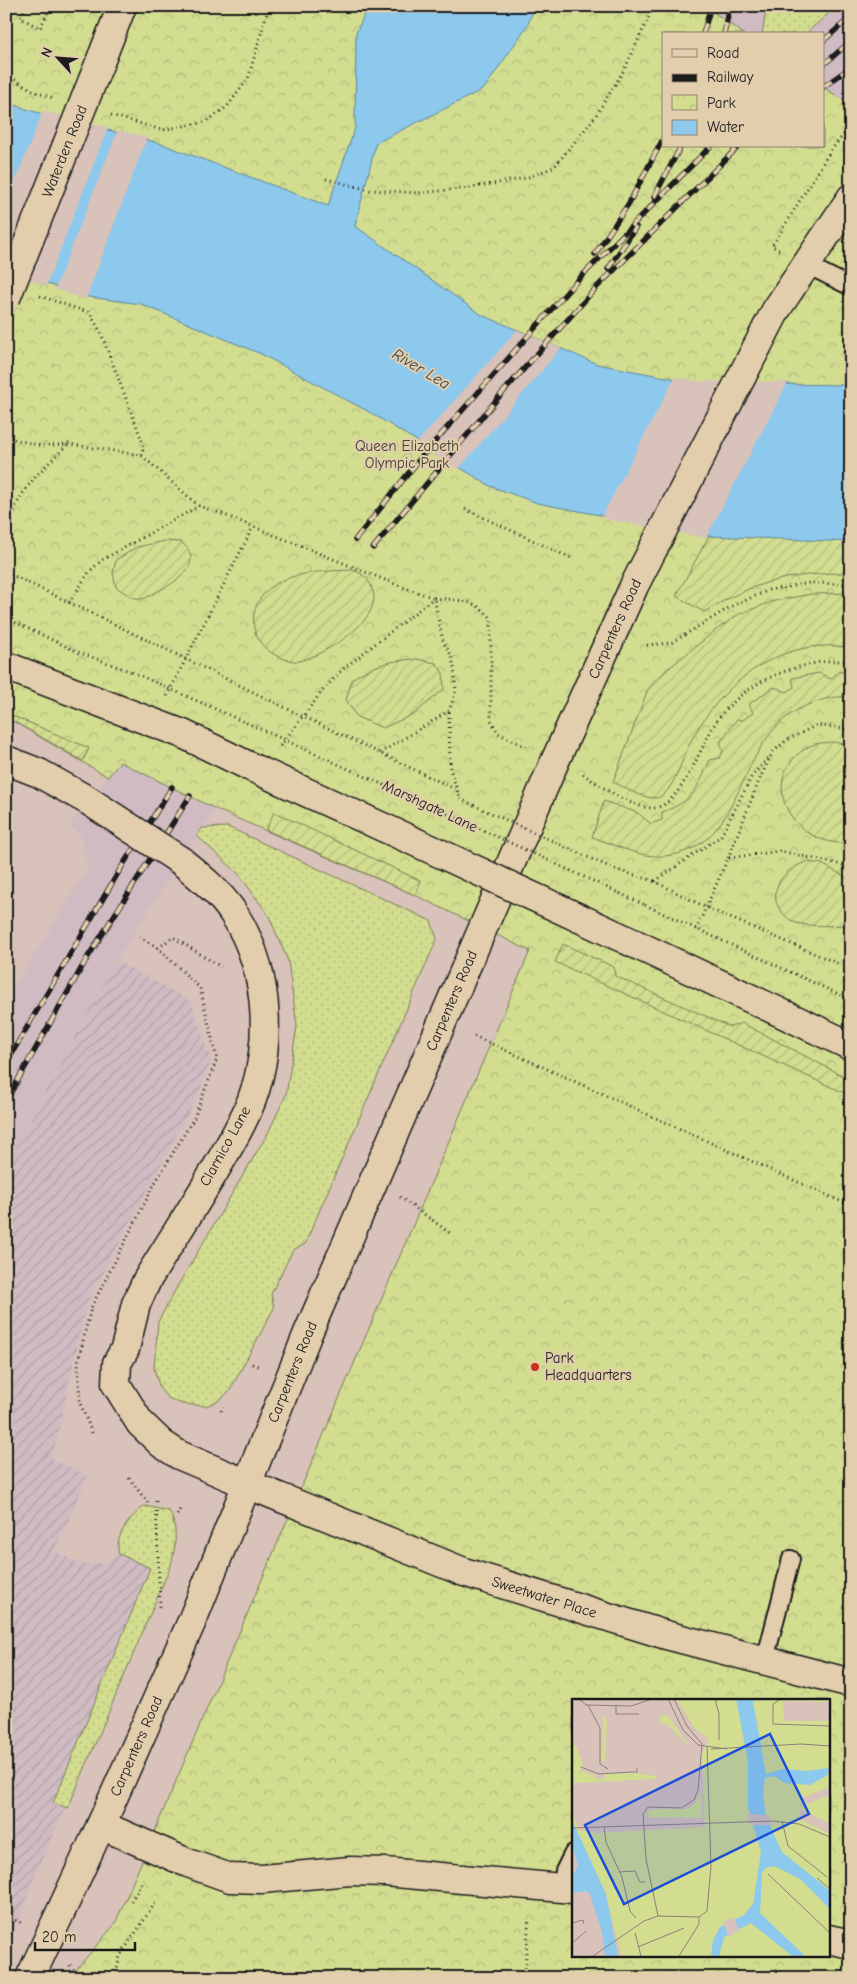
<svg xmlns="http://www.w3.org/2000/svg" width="857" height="1984" font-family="'Comic Neue',sans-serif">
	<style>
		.built { fill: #d0bbc3 }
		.industrial { fill: url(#industrial-furrows) }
		.grass { fill: url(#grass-dots); stroke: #777c56 }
		.park { fill: url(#park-crowns); stroke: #777c56; fill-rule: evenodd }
		.garden { fill: url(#garden-furrows); stroke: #777c56 }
		.water { fill: #8dc9ed; stroke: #608499 }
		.pier { fill: #d8c2ba }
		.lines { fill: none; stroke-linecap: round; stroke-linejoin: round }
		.lane-casing { stroke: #1c1c1c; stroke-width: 20 }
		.street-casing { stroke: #1c1c1c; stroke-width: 31 }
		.secondary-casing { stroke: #1c1c1c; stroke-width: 31 }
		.path { stroke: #1c1c1c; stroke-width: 3; stroke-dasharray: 1 4; stroke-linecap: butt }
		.lane { stroke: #e2cdac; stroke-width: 16 }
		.street { stroke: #e2cdac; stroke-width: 28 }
		.secondary { stroke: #e2cdac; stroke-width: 28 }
		.rail-casing { stroke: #1c1c1c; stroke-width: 5.5 }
		.rail { stroke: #e2cdac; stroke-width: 4; stroke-dasharray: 11; stroke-linecap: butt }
		.street-bridge-casing { stroke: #1c1c1c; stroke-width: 31; stroke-linecap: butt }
		.secondary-bridge-casing { stroke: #1c1c1c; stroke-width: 31; stroke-linecap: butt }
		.path-bridge { stroke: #1c1c1c; stroke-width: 3; stroke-dasharray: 1 4; stroke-linecap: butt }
		.street-bridge { stroke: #e2cdac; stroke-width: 28 }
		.secondary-bridge { stroke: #e2cdac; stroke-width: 28 }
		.poi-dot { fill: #c8321e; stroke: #e2cdac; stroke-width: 2 }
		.labels { text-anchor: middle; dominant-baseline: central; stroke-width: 4; stroke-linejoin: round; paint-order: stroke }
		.street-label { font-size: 15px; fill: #1c1c1c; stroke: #e2cdac }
		.park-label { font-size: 15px; fill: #404333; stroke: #e2cdac }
		.poi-label { font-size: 15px; fill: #1c1c1c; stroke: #e2cdac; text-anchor: start }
		.water-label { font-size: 16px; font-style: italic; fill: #333f46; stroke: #e2cdac }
		.inset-road { fill: none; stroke: #8d807b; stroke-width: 1 }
		.view { fill: #1d4ed8; fill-opacity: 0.15; stroke: #1d4ed8; stroke-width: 2.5 }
		.inset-edge { fill: none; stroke: #1c1c1c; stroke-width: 2.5 }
	</style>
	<defs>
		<pattern id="industrial-furrows" width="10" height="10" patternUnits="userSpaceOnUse" patternTransform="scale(1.25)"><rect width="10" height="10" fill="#d0bbc3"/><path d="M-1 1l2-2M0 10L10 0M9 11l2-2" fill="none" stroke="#b2a0a7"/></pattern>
		<pattern id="grass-dots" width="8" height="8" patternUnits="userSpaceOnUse" patternTransform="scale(1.25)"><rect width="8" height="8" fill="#d2dd90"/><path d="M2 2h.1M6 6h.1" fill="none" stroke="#b4bd7c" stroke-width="1.8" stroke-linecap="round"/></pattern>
		<pattern id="park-crowns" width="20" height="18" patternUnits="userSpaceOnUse" patternTransform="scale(1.25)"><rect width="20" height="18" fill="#d2dd90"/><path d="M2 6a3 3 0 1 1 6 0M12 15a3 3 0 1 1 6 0" fill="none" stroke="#b4bd7c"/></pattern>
		<pattern id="garden-furrows" width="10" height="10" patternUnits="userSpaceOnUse" patternTransform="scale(1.25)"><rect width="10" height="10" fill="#d2dd90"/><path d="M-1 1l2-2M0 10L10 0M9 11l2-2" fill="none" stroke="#b4bd7c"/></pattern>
	</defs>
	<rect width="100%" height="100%" fill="#d8c2ba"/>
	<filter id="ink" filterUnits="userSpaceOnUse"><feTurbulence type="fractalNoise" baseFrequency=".02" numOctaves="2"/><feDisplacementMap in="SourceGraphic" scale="10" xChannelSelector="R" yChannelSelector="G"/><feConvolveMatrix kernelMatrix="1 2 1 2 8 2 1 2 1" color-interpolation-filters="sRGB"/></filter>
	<g filter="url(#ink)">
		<!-- built -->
		<g class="built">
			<polygon points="684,6 767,6 762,34 675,34"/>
			<polygon points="837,6 851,6 851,110 823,137 823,34 805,34"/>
			<polygon points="413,533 215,809 160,893 116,960 6,1165 6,1000 88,868 81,836 69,826 120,762"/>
		</g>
		<!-- industrial -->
		<polygon class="industrial" points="116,960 191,1001 211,1061 198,1095 87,1303 52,1459 88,1476 54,1551 83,1565 108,1562 119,1554 151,1567 53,1803 65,1808 36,1873 6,1955 6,1165"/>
		<!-- grass -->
		<g class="grass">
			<polygon points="767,6 837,6 805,34 762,34"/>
			<polygon points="228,827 431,921 437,939 305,1244 293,1250 271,1294 274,1308 229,1392 218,1401 206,1406 182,1404 168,1398 160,1389 154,1368 158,1322 177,1287 268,1133 286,1095 297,1026 288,961 269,916 239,874 197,836 202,828"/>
			<path d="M145,1506l24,5c10,18 6,36 2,54l-103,243 -15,-5 97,-235 -31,-14c-6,-18 13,-39 26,-48z"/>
		</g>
		<!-- park -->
		<path class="park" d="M6,6h699l39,28h-81v112h160v-59l28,18v1873h-782l46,-54 415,-973 -115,-56 -195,-84 -100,-49 -12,15 -102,-60zM573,1700h255v255h-255z"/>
		<!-- garden -->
		<g class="garden">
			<path d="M731,535l120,7v31c-60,0 -96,8 -147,39l-28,-16 33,-60z"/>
			<path d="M165,541l16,1c25,20 -3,40 -23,49 -5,3 -12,8 -18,8 -9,-1 -16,-7 -24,-12l-3,-14 3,-13 21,-13z"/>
			<path d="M353,570c11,4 17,10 20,21 9,30 -49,64 -74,70 -5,1 -9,-1 -14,-2 -40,-12 -42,-58 -6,-77 22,-11 50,-11 74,-12z"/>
			<path d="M851,593v55c-70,-13 -129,35 -160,93 -8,14 -18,55 -35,57 -13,1 -32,-11 -43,-16l35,-93 16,-17 52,-42 23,-16 35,-13 37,-7z"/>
			<path d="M417,659l19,4 7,10 1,16 -30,25 -31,14 -26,-11 -11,-17 6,-21c20,-14 40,-19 65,-20z"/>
			<path d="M839,671l12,3v24c-15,-3 -27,1 -41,6 -79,30 -59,143 -145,152 -25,2 -49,-11 -73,-19l12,-36 34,12 13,11 11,-4v-8c30,-10 36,-24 48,-52l10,-2 3,-7 -3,-9 17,-23 6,1 10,-7 -4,-9 25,-17 13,5 7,-5 -2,-9 27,-5 12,6z"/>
			<polygon points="6,713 89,748 83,761 6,717"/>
			<path d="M833,742l18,3v98c-63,5 -96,-68 -41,-97 7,-4 16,-3 23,-4z"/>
			<polygon points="274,812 421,881 415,895 266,830"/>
			<path d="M807,862l15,2 29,16v45c-13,0 -48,3 -59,-4 -31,-20 -14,-51 15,-59z"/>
			<polygon points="563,944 614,967 615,976 730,1027 742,1023 851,1080 851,1096 555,962"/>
		</g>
		<!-- water -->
		<polygon class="water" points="368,6 535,6 527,26 484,89 376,143 355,226 480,314 597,364 697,383 851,385 851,542 709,536 537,503 490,486 371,413 261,354 141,304 81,296 6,268 6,102 32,111 159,143 328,206 355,128 356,33"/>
		<!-- pier -->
		<g class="pier">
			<polygon points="43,111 108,127 46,286 6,271 6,204"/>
			<polygon points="118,130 147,137 86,299 80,298 55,289"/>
			<polygon points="517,330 561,348 458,470 416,444"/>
			<polygon points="675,377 697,381 788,382 706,538 601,518"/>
		</g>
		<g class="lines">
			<defs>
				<g id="lane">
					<polyline points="805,264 851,287"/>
					<polyline points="765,1660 791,1559"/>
					<polyline points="562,1886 564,1871 573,1853"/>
				</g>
				<g id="street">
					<polyline points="6,760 39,773 89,801"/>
					<path id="s1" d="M181,861c18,15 37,30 51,50 41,62 43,148 9,213 -27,53 -63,105 -94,156l-11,24 -11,45 -8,14 -1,21 24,39 22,21 17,11 68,29 61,-151 247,-572 79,-175 142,-276 75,-112"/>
					<polyline points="101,1825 188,1863 230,1878 262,1879 350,1871 385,1872 573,1889"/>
					<polyline points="828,1939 851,1944"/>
				</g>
				<g id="secondary">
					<polyline points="102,57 122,6"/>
					<polyline points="6,666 112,707"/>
					<polyline points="251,767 435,851"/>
					<polyline points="631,942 851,1046"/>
					<path id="s2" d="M30,1978l71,-153 91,-204 55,-137 217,88 202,63 185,48"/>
				</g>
			</defs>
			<!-- lane casing -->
			<use href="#lane" class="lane-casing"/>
			<!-- street casing -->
			<use href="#street" class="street-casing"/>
			<!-- secondary casing -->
			<use href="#secondary" class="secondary-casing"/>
			<!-- path -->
			<g class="path">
				<polyline points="25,6 21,18 40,28 51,6"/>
				<polyline points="6,75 38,93 53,98"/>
				<polyline points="111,115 162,130 205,122 227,107 248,79 269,6"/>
				<polyline points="326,179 370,190 419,193 470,188 526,178 554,167 595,117 624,70 654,6"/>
				<polyline points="779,250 772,246 831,150 851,126"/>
				<polyline points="40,296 90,313 101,333 144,446 141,455"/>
				<polyline points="9,438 42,446 68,444 141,455 199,506 222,514"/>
				<polyline points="465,509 573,559"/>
				<path d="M6,535c11,-45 30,-59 61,-90"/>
				<polyline points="6,572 149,641"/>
				<polyline points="69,603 89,572 102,560 199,506"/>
				<polyline points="6,618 78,652 132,672"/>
				<polyline points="647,645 671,643 732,606 769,590 810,583 851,584"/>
				<polyline points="167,696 253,527"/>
				<polyline points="292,711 457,790"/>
				<polyline points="449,712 450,769 460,799"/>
				<polyline points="274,735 452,816"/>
				<path d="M280,746l44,-57 19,-20 91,-71c24,2 41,1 57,20v102l7,13 30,15"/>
				<polyline points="380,753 449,711 456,691 454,667 451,655 443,641 434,598 400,586"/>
				<path d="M583,774c18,12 49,35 71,34 30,-3 49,-73 68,-94 20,-24 47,-39 77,-47 20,-5 30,-8 52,-5"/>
				<polyline points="728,858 761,776 773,752 787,740 817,725 851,730"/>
				<polyline points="654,881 707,908 851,969"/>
				<polyline points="655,881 721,836 752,776 769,757"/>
				<polyline points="645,905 851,1000"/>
				<polyline points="696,930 728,858 780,851 851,867"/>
				<polyline points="158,948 173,937 221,967"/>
				<polyline points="847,998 851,991"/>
				<polyline points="474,1036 851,1206"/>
				<polyline points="400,1197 450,1233"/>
				<polyline points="252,1364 260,1367"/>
				<polyline points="221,1411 222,1406"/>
				<polyline points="92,1433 80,1403 78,1361 91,1308 155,1183 194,1118 217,1059 200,988 158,948 138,936"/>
				<polyline points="129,1478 148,1503"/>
				<polyline points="156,1501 160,1607"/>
				<polyline points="177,1515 181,1507"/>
				<polyline points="131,1901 144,1879"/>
				<polyline points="6,1916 22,1923"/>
				<polyline points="70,1965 78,1975 84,1978"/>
				<polyline points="115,1978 120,1956 155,1903"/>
				<polyline points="524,1978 529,1919"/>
				<polyline points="773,1978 776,1968"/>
			</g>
			<!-- lane -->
			<use href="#lane" class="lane"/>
			<!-- street -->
			<use href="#street" class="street"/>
			<!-- secondary -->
			<use href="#secondary" class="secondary"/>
			<defs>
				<g id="rail">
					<polyline points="703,34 711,6"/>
					<polyline points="724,34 730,6"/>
					<polyline points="823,41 851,17"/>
					<polyline points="823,65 851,41"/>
					<polyline points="823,87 851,67"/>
					<polyline points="654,197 681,146"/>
					<polyline points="595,254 629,203 663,139"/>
					<polyline points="608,269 636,227"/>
					<polyline points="355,540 423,455 573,285 711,146"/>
					<polyline points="373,548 498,398 594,290 739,146"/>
					<polyline points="6,1063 121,868 172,787"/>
					<polyline points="6,1101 86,960 190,796"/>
				</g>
			</defs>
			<!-- rail casing -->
			<use href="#rail" class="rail-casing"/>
			<!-- rail -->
			<use href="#rail" class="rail"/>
			<defs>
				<polyline id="street-bridge" points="89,801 181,861"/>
				<g id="secondary-bridge">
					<path id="s3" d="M6,298l96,-241"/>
					<polyline points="112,707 183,734 251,767"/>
					<polyline points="435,851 631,942"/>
				</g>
			</defs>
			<!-- street-bridge casing -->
			<use href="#street-bridge" class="street-bridge-casing"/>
			<!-- secondary-bridge casing -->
			<use href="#secondary-bridge" class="secondary-bridge-casing"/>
			<!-- path-bridge -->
			<g class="path-bridge">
				<polyline points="222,514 400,586"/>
				<polyline points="149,641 292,711"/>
				<polyline points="132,672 274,735"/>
				<polyline points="460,799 614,869 654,881"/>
				<polyline points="452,816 645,905"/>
			</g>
			<!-- street-bridge -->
			<use href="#street-bridge" class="street-bridge"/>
			<!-- secondary-bridge -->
			<use href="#secondary-bridge" class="secondary-bridge"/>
		</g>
	</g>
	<!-- markers -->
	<circle class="poi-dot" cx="535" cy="1367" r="5"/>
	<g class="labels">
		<!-- street labels -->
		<g class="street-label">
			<text stroke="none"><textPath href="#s3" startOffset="158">Waterden Road</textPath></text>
			<text stroke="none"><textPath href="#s1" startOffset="1688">Carpenters Road</textPath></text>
			<text transform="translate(430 806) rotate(25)">Marshgate Lane</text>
			<text stroke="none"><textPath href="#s1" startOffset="1282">Carpenters Road</textPath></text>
			<text transform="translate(225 1146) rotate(-61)">Clarnico Lane</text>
			<text stroke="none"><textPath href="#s1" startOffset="878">Carpenters Road</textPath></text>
			<text stroke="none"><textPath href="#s2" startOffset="858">Sweetwater Place</textPath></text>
			<text stroke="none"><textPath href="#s2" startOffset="255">Carpenters Road</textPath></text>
		</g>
		<!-- park labels -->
		<g class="park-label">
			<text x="407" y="446">Queen Elizabeth<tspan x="407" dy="17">Olympic Park</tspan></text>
		</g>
		<!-- poi labels -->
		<g class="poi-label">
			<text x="545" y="1358">Park<tspan x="545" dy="17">Headquarters</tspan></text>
		</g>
		<!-- water labels -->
		<g class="water-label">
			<text transform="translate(421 369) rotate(31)">River Lea</text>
		</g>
	</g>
	<!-- overview -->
	<g transform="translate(572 1699)">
		<rect width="258" height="258" fill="#d8c2ba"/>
		<path d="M88,17h8l23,32 -24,-24h-7zM31,18l4,2 -2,42h-3zM11,72l11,4 2,4 9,-1v-4l27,-1 24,3v3l-78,4zM129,92l1,27 -54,-1v-5l6,-3h34l9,-8zM257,96v28l-29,-14v-2z" fill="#d2dd90"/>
		<path d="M105,0h152v3l-46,-1 1,20h45v66l-27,11 -3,21 30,14v123h-208l-15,-62 -30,-61 -4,-21 7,18 17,3 109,-6 -3,-74 7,-14 -14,-10zM0,37l11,29 -3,2 2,15 -10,1z" fill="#d2dd90"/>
		<path d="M173,126h7l5,11 3,24 -5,-20zM163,127l11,5 7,9 4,16 -2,9 -6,-5 -4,-22 -20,-6v-5zM151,128v6l15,3 6,5 2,22 -3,-20 -20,-5 -4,-10zM157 151a6 6 0 1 1 12 0a6 6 0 1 1-12 0ZM163,166l17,17 -3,11 -6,-6zM195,177l7,4 9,17 -1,6 -14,-13 -3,-5zM231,186l26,27 -2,12zM190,206l17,14 18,24 -33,-28zM196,209l13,6 21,29 -4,1zM148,218l3,8 -10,15 -2,16h-18l21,-37zM179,228l11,4 27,25h-12l-28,-18 16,6 10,1 -31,-10 -1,-5z" fill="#d2dd90"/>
		<path d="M164,0h32l-15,2 13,73 17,-5 24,2 22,-3 -1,7 -18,10 -26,-2 -10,-7 -9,2 -2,15 3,24 16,35 47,38v18l-29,-29 -26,-13 -9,2 -3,5 -2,40 45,43h-13l-41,-33 -27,14 -5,19h-8l2,-16 7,-13 24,-12 9,-11 8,-52 -13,-45v-46zM0,121l34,74 12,62h-13l-3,-23 -12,-39 -5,-3 -13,2v-17l6,-10 -5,-19z" fill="#8dc9ed"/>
		<path d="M175,115l21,1 5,10h-23zM162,218l5,14 -10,6 -6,-15z" fill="#d8c2ba"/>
		<path class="inset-road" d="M7,0l7,6 45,1 21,-7M96,0l15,31 15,15 29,4M102,0l13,27 15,18M143,0l4,15v26M209,0l-8,5v20l57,2M16,6l12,23v36l8,5M44,6v9h23M139,50l90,-5 29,2M9,68l18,7 33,-2h5v-4M210,122l6,25 39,31M32,128l2,15 16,35 8,34 6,7M0,129l200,-7 27,3 31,13M48,173l15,-1 5,11h5M196,175l62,59M245,179l13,11M86,217l-12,-57 -3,-45 5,-7 33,1 13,-8 4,-10 4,-46M0,224l11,-3 1,4M63,234l6,23M0,244l14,-12M66,248l46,-19M21,257l51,-35 14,-5 41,1 8,-6 4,-45 -4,-120M107,257l20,-32v-7"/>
		<path class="view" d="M198,35l39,80 -185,90 -39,-79z"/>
		<rect width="258" height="258" class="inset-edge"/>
	</g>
	<!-- margin -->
	<rect width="857" height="1984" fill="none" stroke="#e2cdac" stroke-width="25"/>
	<rect x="12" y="12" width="832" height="1959" fill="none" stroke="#1c1c1c" stroke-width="2" filter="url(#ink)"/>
	<!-- legend -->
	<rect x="662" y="32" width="162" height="115" fill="#e2cdac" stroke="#938672"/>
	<rect x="672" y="49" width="25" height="8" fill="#e2cdac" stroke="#938672"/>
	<text x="707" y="58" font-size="15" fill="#1c1c1c">Road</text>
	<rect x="672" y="74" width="25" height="8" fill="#1c1c1c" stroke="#938672"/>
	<text x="707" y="82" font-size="15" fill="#1c1c1c">Railway</text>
	<rect x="672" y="95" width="25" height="15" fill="url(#park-crowns)" stroke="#938672"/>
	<text x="707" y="108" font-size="15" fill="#1c1c1c">Park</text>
	<rect x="672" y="120" width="25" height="15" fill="#8dc9ed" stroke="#938672"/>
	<text x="707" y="132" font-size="15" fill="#1c1c1c">Water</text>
	<!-- north arrow -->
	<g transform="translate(58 58) rotate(296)" stroke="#e2cdac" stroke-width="4" paint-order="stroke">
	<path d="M0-4L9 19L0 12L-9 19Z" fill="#1c1c1c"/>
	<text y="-8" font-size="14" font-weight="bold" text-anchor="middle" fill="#1c1c1c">N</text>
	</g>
	<!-- scale -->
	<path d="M35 1942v8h100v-8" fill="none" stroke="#1c1c1c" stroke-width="2.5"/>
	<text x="42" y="1942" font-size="15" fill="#1c1c1c" stroke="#e2cdac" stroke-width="4" paint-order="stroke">20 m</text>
</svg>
